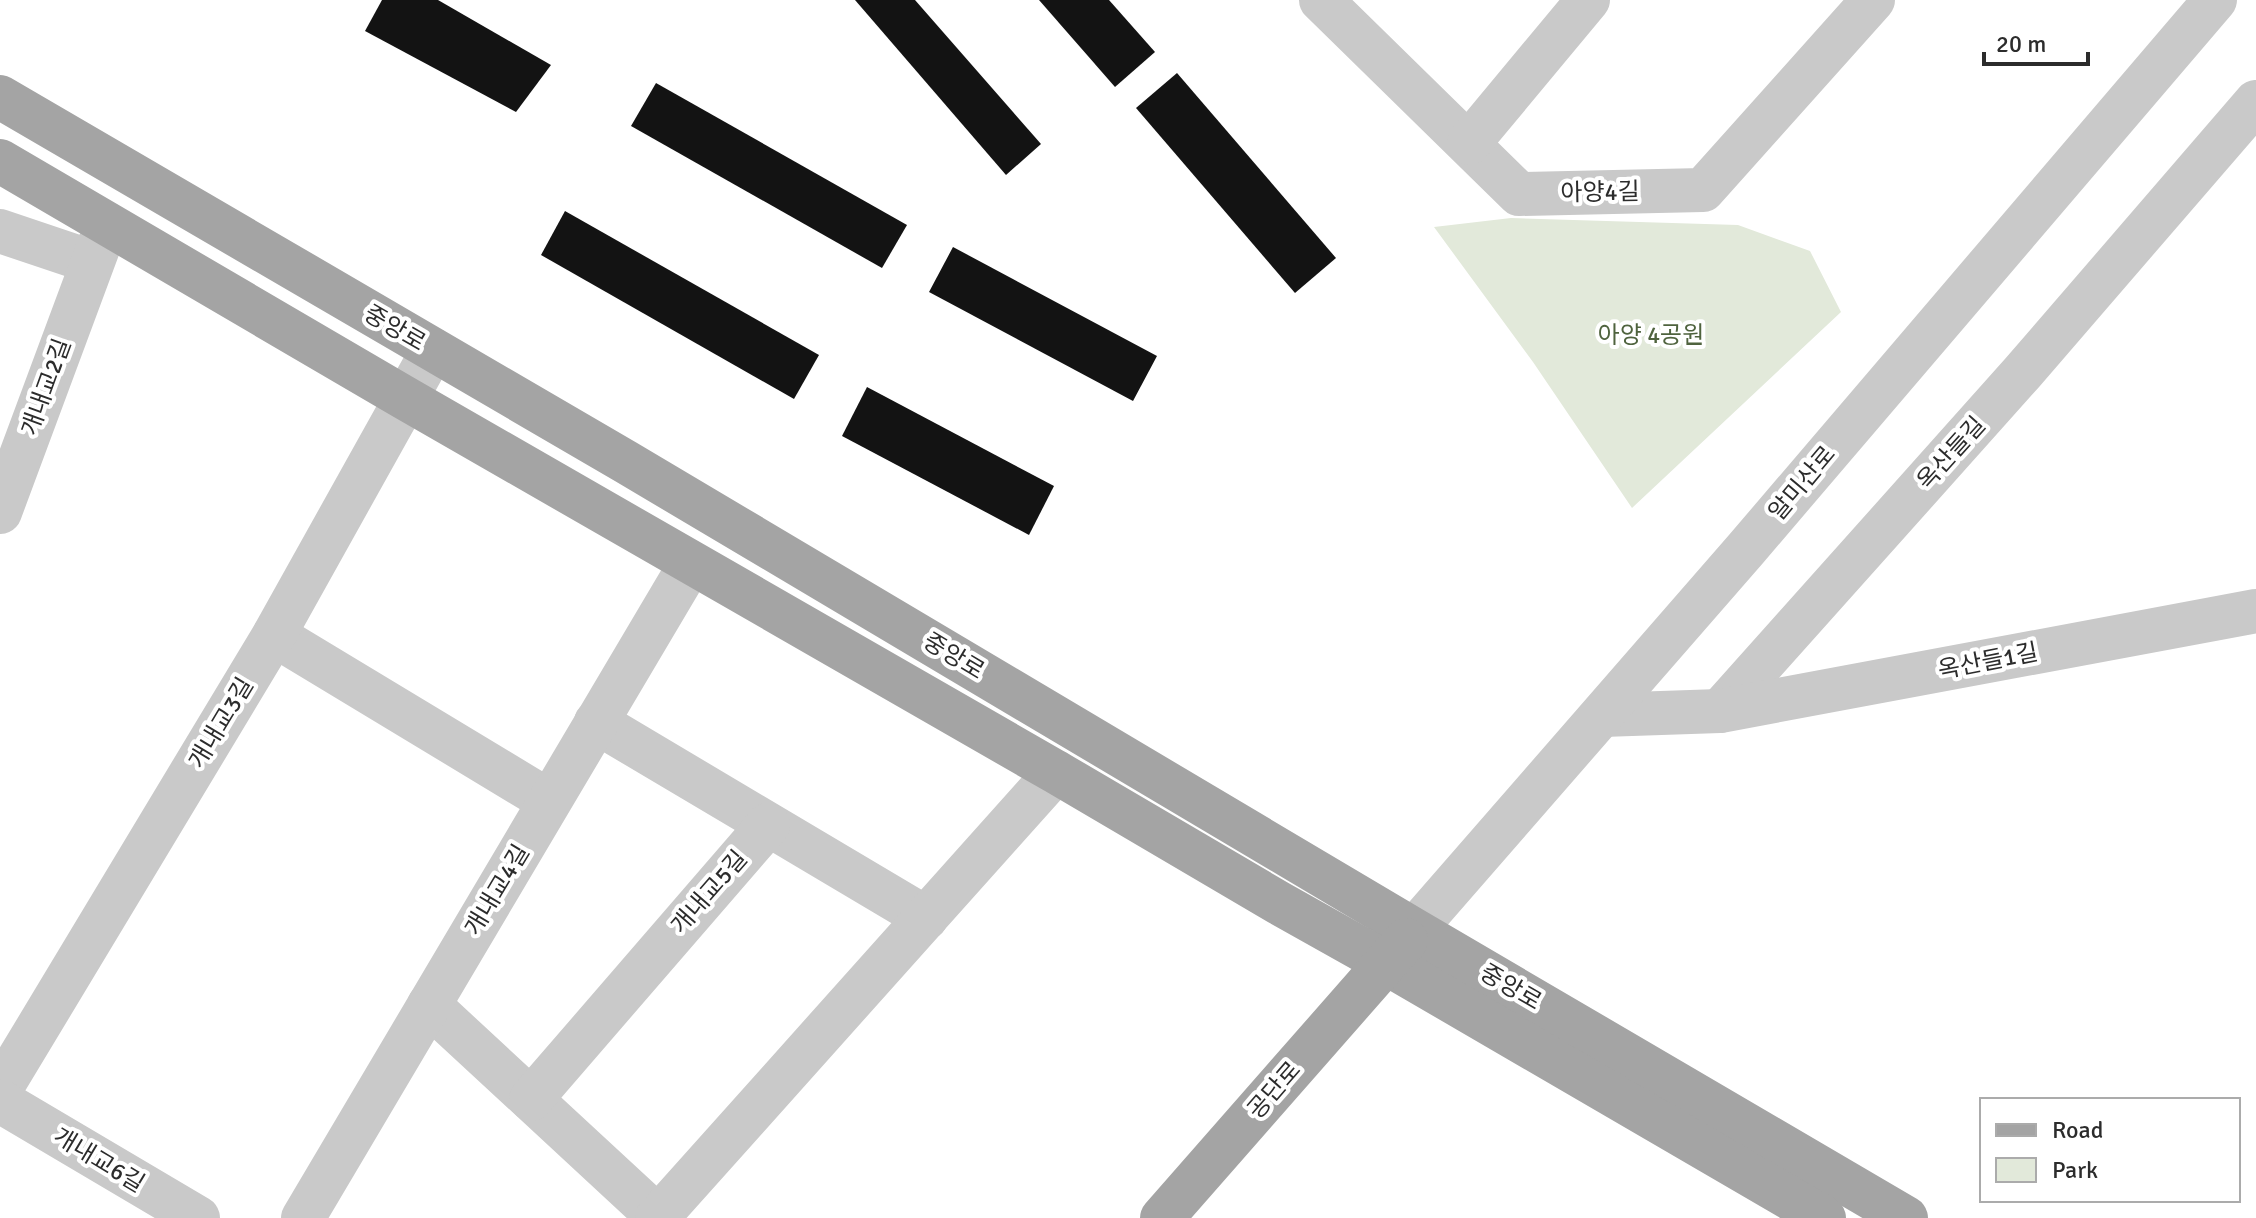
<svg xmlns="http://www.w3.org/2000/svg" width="2256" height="1218" font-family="Signika,'Noto Sans KR',sans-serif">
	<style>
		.green { fill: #e2e9da }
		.building { fill: #131313 }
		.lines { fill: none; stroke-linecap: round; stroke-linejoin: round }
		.minor { stroke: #c9c9c9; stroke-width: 44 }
		.major { stroke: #a4a4a4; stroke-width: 44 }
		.labels { text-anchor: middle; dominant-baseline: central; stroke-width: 8; stroke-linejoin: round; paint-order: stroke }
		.street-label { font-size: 24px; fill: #2c2c2c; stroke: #fff }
		.park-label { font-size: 24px; fill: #4f633e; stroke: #fff }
	</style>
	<rect width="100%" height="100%" fill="#fff"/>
	<!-- green -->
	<polygon class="green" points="1511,218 1738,225 1810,251 1841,312 1632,508 1533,362 1434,227"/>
	<!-- building -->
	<g class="building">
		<polygon points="382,0 438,0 551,65 516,112 365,31"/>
		<polygon points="855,0 915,0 1041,144 1006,175"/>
		<polygon points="1039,0 1109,0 1155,52 1115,87"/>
		<polygon points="1177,73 1336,258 1295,293 1136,108"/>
		<polygon points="656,83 907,225 882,268 631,126"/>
		<polygon points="565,211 819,355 794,399 541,255"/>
		<polygon points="953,247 1157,356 1133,401 929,292"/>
		<polygon points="867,387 1054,486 1029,535 842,436"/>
	</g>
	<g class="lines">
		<!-- minor -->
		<g class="minor">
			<polyline points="1321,0 1519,194 1703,190 1873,0"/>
			<polyline points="1469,143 1588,0"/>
			<polyline points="0,231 92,262"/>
			<polyline points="0,512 107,224"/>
			<polyline points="274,635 549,801"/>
			<polyline points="1720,711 2022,373 2256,102"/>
			<polyline points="1602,715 1720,711 2256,611"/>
			<polyline points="596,722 926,918"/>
			<polyline points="1414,930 1746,549 2215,0"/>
			<polyline points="429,1005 658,1217"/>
			<polyline points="0,1090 274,635 433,350"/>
			<polyline points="531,1099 768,825"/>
			<polyline points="0,1101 198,1218"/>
			<polyline points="303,1218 691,563"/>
			<polyline points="657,1218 1056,772"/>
		</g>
		<!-- major -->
		<g class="major">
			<polyline points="0,97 626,462 1414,930 1906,1218"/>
			<polyline points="0,161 405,398 1056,772 1279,903 1386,963 1824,1218"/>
			<polyline points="1162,1218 1406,940"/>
		</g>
	</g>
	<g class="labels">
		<!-- street labels -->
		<g class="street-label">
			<text transform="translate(1600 192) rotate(-1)">아양4길</text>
			<text transform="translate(395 328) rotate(30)">중앙로</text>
			<text transform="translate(46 387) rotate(-70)">개내교2길</text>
			<text transform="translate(1951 453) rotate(-48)">옥산들길</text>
			<text transform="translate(1802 483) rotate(-50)">알미산로</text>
			<text transform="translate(954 656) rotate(31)">중앙로</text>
			<text transform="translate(1988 661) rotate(-11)">옥산들1길</text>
			<text transform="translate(221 723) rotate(-59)">개내교3길</text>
			<text transform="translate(497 890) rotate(-59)">개내교4길</text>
			<text transform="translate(709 892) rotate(-49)">개내교5길</text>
			<text transform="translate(1511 987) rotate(30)">중앙로</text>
			<text transform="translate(1274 1090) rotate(-49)">공단로</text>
			<text transform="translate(99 1160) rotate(31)">개내교6길</text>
		</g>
		<!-- park labels -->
		<g class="park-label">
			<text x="1651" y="335">아양 4공원</text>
		</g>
	</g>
	<!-- legend -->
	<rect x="1980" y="1098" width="260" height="104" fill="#ffffff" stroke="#ababab" stroke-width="2"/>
	<rect x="1996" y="1124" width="40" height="12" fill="#a4a4a4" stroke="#ababab" stroke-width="2"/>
	<text x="2052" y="1138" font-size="24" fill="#2c2c2c">Road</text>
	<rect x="1996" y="1158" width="40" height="24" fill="#e2e9da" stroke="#ababab" stroke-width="2"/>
	<text x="2052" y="1178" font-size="24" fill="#2c2c2c">Park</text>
	<!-- scale -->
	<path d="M1984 52v12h104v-12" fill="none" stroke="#2c2c2c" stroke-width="4"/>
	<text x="1996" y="52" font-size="24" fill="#2c2c2c" stroke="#ffffff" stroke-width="6" paint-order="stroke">20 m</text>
</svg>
